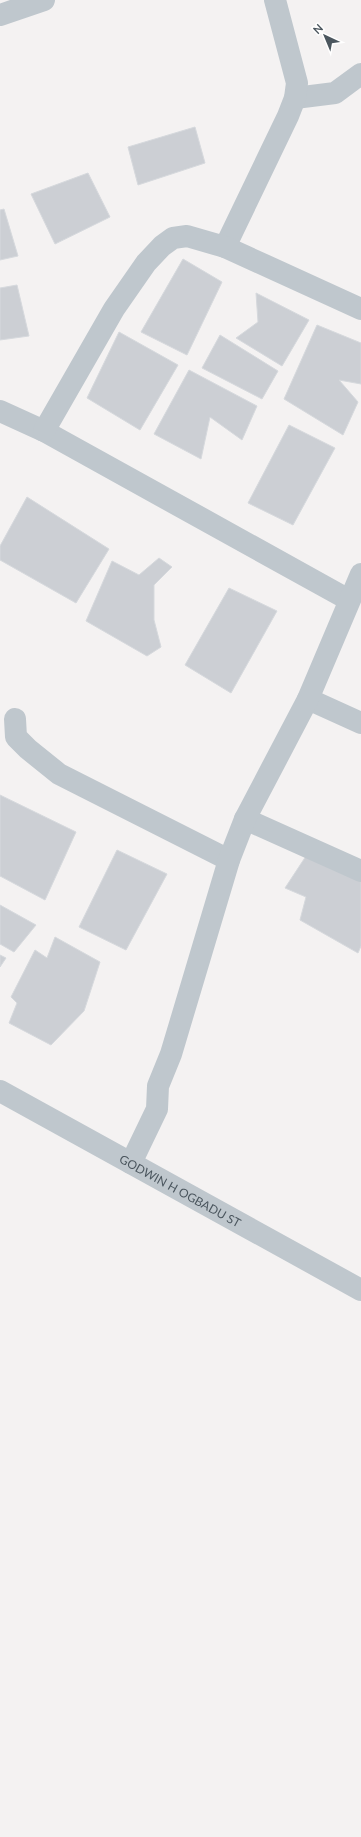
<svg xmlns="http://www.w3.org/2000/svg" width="361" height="1837" font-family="Lato,sans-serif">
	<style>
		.building { fill: #cccfd4; stroke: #d6d9dd }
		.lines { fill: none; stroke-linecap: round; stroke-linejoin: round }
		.minor { stroke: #bfc7cd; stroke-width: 22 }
		.labels { text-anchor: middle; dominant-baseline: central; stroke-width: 3.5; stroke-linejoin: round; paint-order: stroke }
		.street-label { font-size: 12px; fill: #4b565e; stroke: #fff }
	</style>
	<rect width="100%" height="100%" fill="#f4f2f2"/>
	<!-- building -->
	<g class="building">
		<polygon points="195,127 205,163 138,185 128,147"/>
		<polygon points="88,173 110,217 55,244 31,194"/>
		<polygon points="4,209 18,256 0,260 0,210"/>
		<polygon points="183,259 222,282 187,355 141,332"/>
		<polygon points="17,285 29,336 0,340 0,288"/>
		<polygon points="256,293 309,320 282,366 236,338 258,322"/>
		<polygon points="317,325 361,343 361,384 339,380 358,402 343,435 284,399"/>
		<polygon points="119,332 178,365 140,430 87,398"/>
		<polygon points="220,335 278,371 262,399 202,368"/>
		<polygon points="189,370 257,406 242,440 210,417 201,459 154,434"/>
		<polygon points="289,425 335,448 293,525 248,503"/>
		<polygon points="27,497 109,549 76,603 0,560 0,546"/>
		<polygon points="159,558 172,567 154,585 154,620 161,647 147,656 86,621 112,561 139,575"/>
		<polygon points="229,588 277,611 231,693 185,665"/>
		<polygon points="0,795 76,832 45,900 0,876"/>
		<polygon points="117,850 167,874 126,950 79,927"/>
		<polygon points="308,853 361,879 361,946 358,953 300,920 306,897 285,888"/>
		<polygon points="0,905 36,925 14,952 0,944"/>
		<polygon points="55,937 100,962 84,1011 51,1045 9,1023 17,1003 11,997 35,950 47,958"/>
		<polygon points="0,955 6,958 0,967"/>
	</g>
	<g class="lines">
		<!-- minor -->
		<g class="minor">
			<polyline points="0,15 44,0"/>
			<polyline points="295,98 335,93 361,74"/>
			<polyline points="225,247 288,116 295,98 297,83 275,0"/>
			<polyline points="0,411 44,431 349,600"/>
			<polyline points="44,431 114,309 146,263 162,246 173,238 187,236 225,247 361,309"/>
			<polyline points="308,699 361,723"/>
			<polyline points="15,719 16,737 28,749 59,774 229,860"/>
			<polyline points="245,819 361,871"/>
			<path id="s1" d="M0,1091l361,199"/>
			<polyline points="131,1163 157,1109 158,1086 171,1054 229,860 245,819 308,699 361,574"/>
		</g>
	</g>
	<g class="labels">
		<!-- street labels -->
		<g class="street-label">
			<text stroke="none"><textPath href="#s1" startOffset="206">GODWIN H OGBADU ST</textPath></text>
		</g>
	</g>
	<!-- north arrow -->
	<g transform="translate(325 36) rotate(316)" stroke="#ffffff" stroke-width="3" paint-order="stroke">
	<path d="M0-3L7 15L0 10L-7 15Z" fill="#4b565e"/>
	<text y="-6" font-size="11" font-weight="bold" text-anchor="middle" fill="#4b565e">N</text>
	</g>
</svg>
